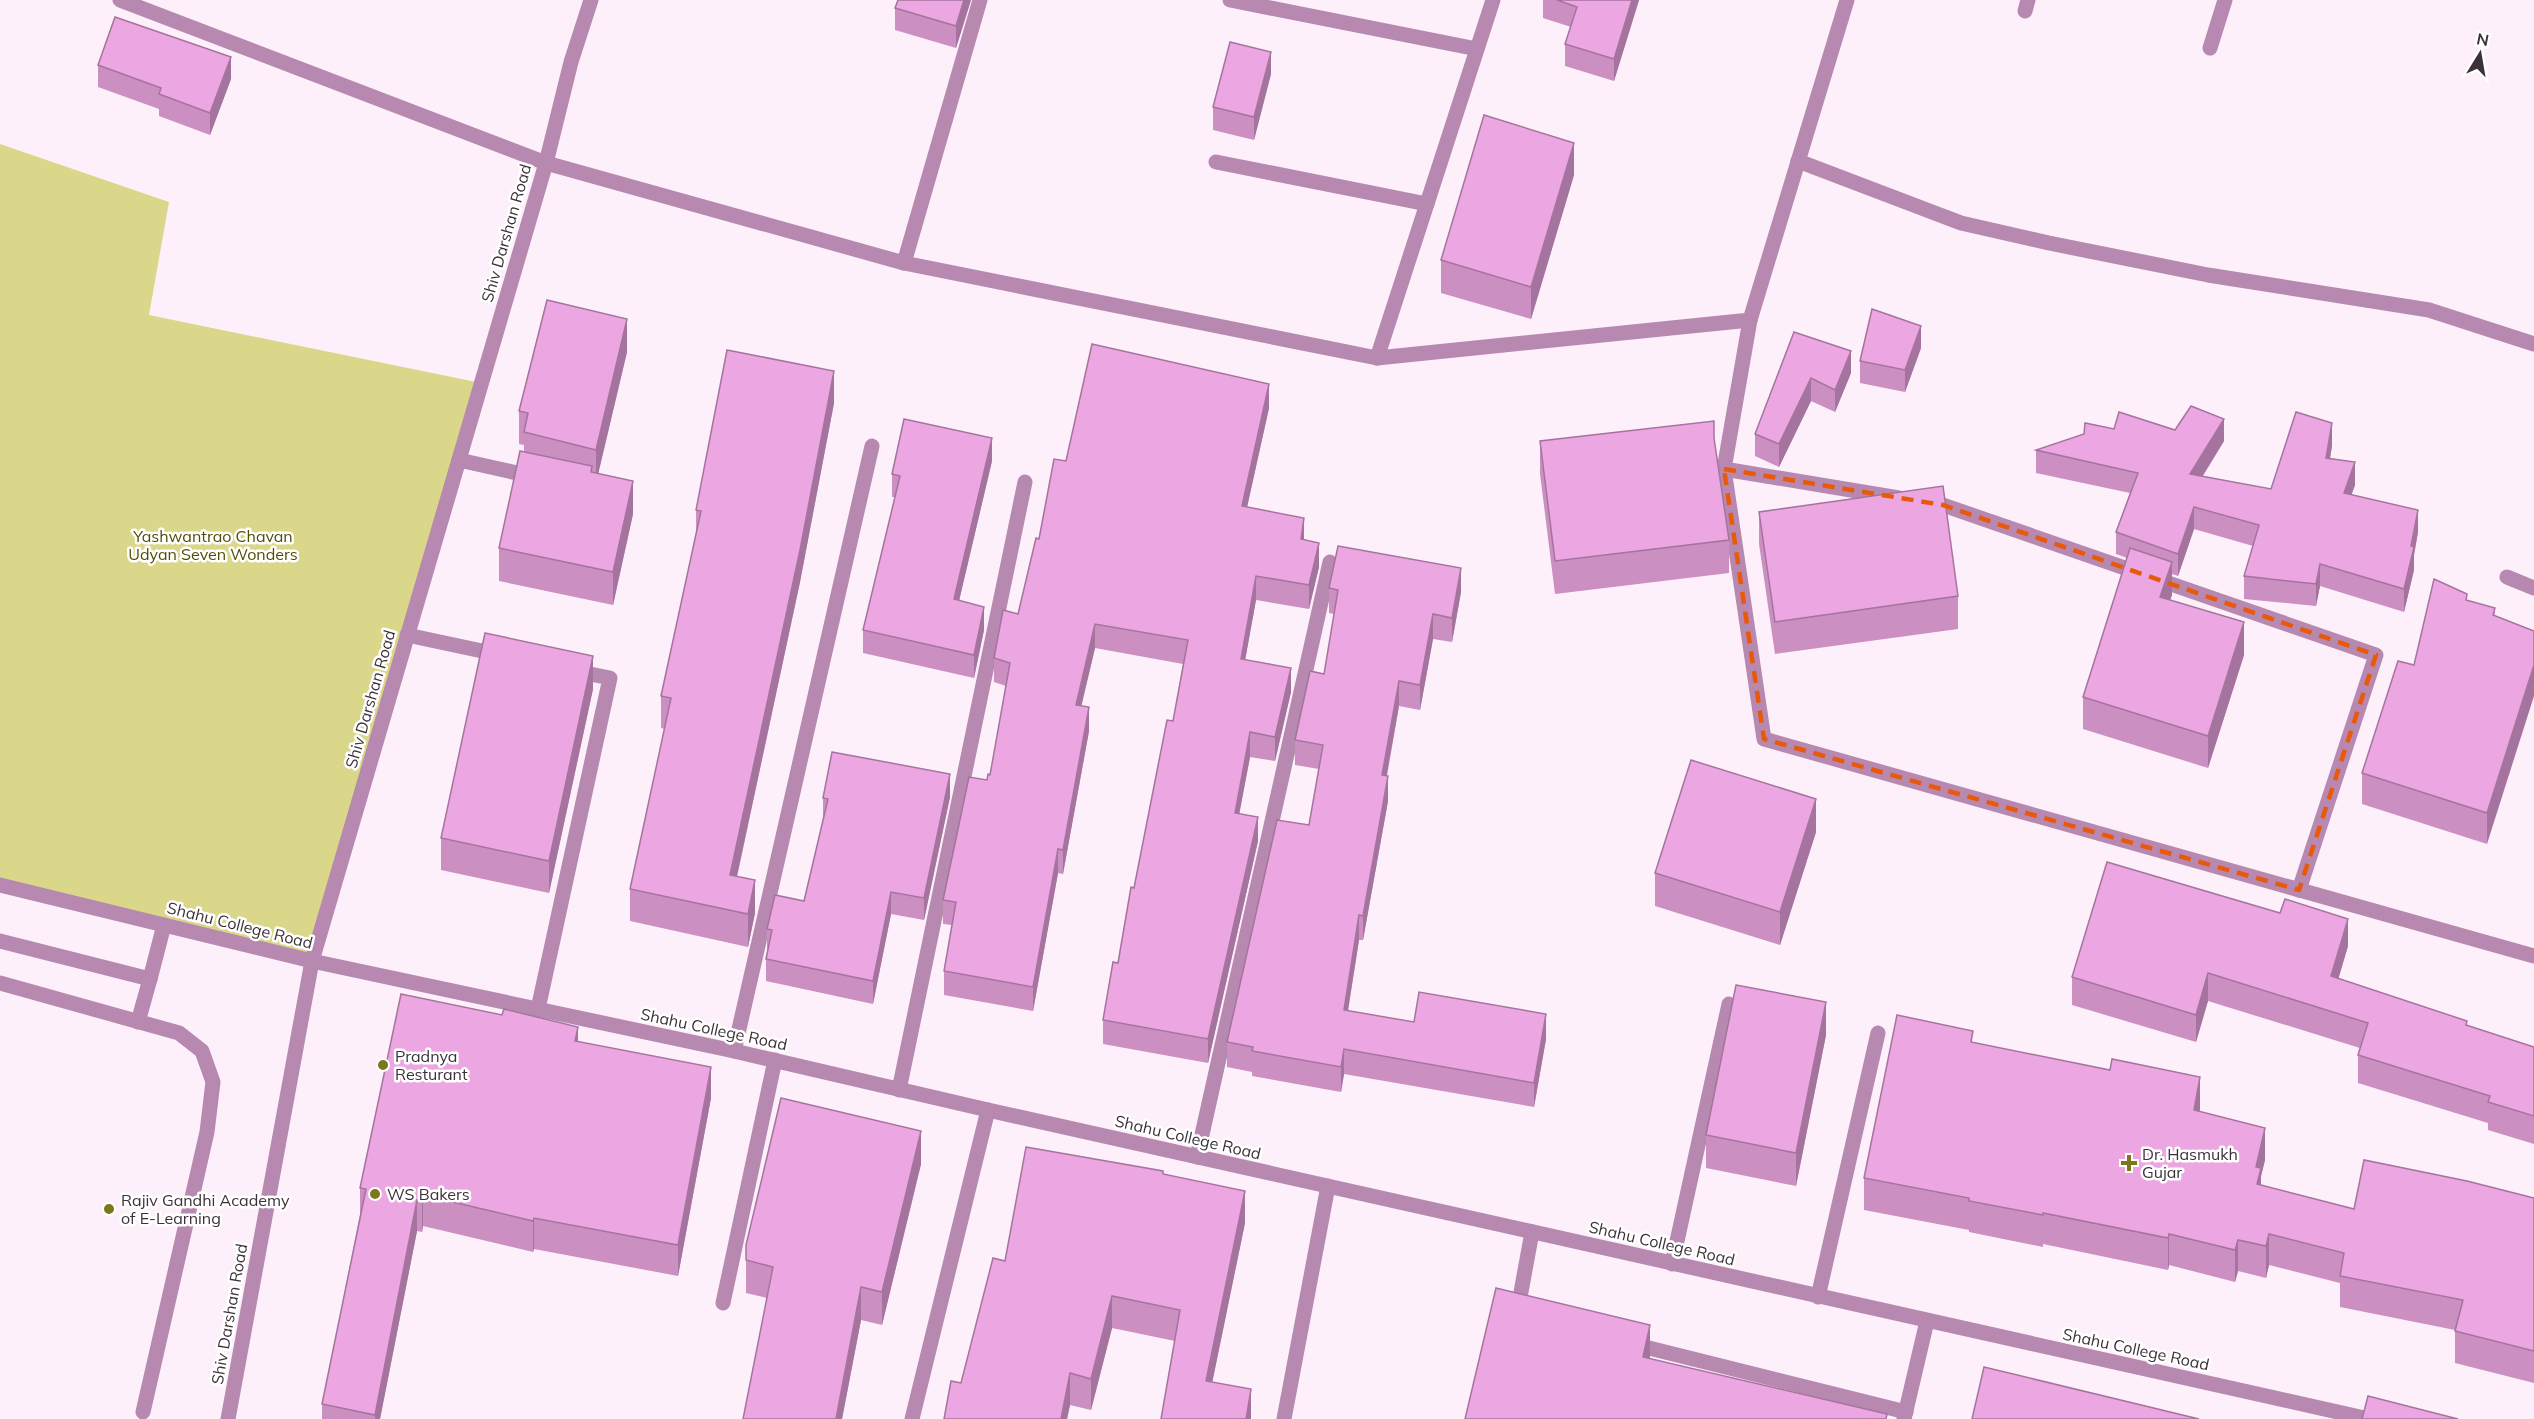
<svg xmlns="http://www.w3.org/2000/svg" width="2534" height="1419" font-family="Mulish,sans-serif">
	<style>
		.green { fill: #dbd78a }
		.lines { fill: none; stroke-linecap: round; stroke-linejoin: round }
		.minor { stroke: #b789b0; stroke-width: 15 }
		.wall { fill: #cb8fc2 }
		.shaded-wall { fill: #a5749e }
		.building { fill: #eca6e2; stroke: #a5749e; stroke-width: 1.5 }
		.marked { fill: none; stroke: #e8590c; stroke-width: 4.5; stroke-dasharray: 12 8; stroke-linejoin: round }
		.poi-dot { fill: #7c771c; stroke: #fff; stroke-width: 2 }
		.labels { text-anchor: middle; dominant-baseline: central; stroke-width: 5; stroke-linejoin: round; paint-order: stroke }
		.street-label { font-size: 16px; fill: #3b3239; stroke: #fff }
		.park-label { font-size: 16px; fill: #524e06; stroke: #fff }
		.poi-label { font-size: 16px; fill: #3b3239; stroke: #fff; text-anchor: start }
	</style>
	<rect width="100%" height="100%" fill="#fef0fb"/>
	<!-- green -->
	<polygon class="green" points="0,144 169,202 149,315 481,383 312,961 0,881"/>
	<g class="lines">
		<!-- minor -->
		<g class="minor">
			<polyline points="120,0 546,163 904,263 1377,358 1750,320 1847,0"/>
			<polyline points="1230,0 1477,49"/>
			<polyline points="2025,11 2028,0"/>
			<polyline points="2210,48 2225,0"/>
			<polyline points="1798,161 1961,223 2049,243 2208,275 2429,310 2534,344"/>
			<polyline points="1216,162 1427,204"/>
			<polyline points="904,263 980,0"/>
			<polyline points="1750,320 1724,469 1764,739 2534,956"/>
			<polyline points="1377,358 1493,0"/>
			<polyline points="459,460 535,477"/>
			<polyline points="1724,469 1899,498"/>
			<polyline points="1926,502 1943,505 2376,655 2299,890"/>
			<polyline points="2507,577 2534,588"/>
			<polyline points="407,635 501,655"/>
			<polyline points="0,885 312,961 734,1051 988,1110 2369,1419"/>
			<polyline points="0,941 150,979 164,925"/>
			<polyline points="0,983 179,1033 202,1051 213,1082 207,1132 143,1412"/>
			<polyline points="538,1009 610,678 575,671"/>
			<polyline points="138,1022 150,979"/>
			<polyline points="734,1051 872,446"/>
			<polyline points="899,1090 1025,482"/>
			<polyline points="1197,1157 1330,562"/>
			<polyline points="1672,1264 1729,1004"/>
			<polyline points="1818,1297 1878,1033"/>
			<polyline points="723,1303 775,1060"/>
			<polyline points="1517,1314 1532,1232"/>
			<polyline points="1633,1344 1906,1412"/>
			<polyline points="228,1419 312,961 546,163 571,62 591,0"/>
			<polyline points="912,1419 988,1110"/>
			<polyline points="1284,1419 1328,1186"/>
			<polyline points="1904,1419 1927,1321"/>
		</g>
	</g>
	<!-- wall -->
	<g class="wall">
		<polygon points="898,0 971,0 956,48 895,30 895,8"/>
		<polygon points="1543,0 1639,0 1614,81 1565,66 1565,44 1571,27 1543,18"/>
		<polygon points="98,65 231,79 210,135 159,116 159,109 98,87"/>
		<polygon points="1271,74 1254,140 1213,130 1213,107"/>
		<polygon points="1574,175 1531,319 1441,293 1441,260"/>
		<polygon points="1794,332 1851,373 1835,412 1811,401 1779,467 1755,456 1755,434"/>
		<polygon points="1921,348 1905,392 1860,383 1860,361"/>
		<polygon points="627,352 598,474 633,514 613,605 499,581 499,548 524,452 524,445 519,444 519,411"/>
		<polygon points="834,403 800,582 737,877 755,913 748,947 630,921 630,889 665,729 661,728 661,696 696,535 696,510"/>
		<polygon points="1269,408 1247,507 1304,540 1319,567 1309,609 1256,600 1245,660 1291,692 1275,761 1250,757 1239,813 1258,841 1208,1063 1103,1044 1103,1020 1118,963 1134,888 1173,721 1183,664 1095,648 1081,706 1089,731 1063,874 1058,873 1033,1011 944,995 944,971 952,925 943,924 943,900 987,780 990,775 1006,686 994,682 994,658 1018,614 1039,539 1066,461"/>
		<polygon points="2114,429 2175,430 2224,441 2203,476 2271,489 2332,446 2330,459 2355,485 2351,495 2418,532 2414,555 2414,570 2404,612 2320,586 2316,606 2244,599 2244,576 2253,546 2194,529 2178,576 2172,574 2172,595 2170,600 2244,655 2208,768 2083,729 2083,697 2127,558 2116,554 2116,532 2130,493 2036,473 2036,450"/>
		<polygon points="1540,441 1729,540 1729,573 1555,594 1540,474"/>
		<polygon points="992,461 959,601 984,630 974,678 863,653 863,630 895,497 892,497 892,474"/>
		<polygon points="1759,512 1958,596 1958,629 1775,654 1759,544"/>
		<polygon points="1329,588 1461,592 1452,642 1433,639 1420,710 1399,706 1387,776 1388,801 1363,940 1359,940 1348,1011 1414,1022 1546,1039 1534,1107 1344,1074 1341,1092 1252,1076 1252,1072 1227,1067 1227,1042 1309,825 1319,769 1295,765 1295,740 1324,674 1334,614 1329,613"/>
		<polygon points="2467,600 2495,608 2487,844 2362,804 2362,773"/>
		<polygon points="593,689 549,893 441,870 441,838"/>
		<polygon points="950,797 924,920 891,914 873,1004 766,981 766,959 768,951 767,951 767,929 804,901 823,821 823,798"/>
		<polygon points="1816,832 1780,945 1655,906 1655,873"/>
		<polygon points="2348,946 2338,979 2467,1025 2534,1047 2534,1144 2488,1130 2488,1123 2358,1083 2358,1055 2360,1048 2208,1001 2196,1042 2072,1005 2072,977"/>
		<polygon points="1826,1035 1796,1186 1706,1168 1706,1135"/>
		<polygon points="578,1042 711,1098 678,1276 534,1249 533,1252 423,1226 422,1232 417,1231 380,1419 322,1419 322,1404 360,1215 360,1188"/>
		<polygon points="1973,1043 2200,1109 2200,1112 2265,1160 2261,1176 2261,1185 2354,1209 2534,1198 2534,1383 2455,1363 2455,1330 2340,1307 2340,1283 2269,1265 2266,1278 2238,1271 2235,1282 2169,1265 2168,1270 2043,1244 2043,1247 1969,1232 1969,1230 1864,1210 1864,1178"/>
		<polygon points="921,1164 882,1325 861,1320 842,1419 743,1419 767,1298 746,1293 746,1245"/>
		<polygon points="1163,1174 1245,1223 1212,1382 1251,1419 1161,1419 1175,1341 1112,1328 1091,1410 1070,1405 1067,1419 944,1419 961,1383 1005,1261"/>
	</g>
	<!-- shaded-wall -->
	<g class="shaded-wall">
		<polygon points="964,0 971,0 956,48 956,26"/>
		<polygon points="1632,0 1639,0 1614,81 1614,59"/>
		<polygon points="1271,52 1271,74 1254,140 1254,117"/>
		<polygon points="231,57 231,79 210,135 210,113"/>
		<polygon points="1574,143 1574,175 1531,319 1531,287"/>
		<polygon points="627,319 627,352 596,483 596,450"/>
		<polygon points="1921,326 1921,348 1905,392 1905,370"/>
		<polygon points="1851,351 1851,373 1835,412 1835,390"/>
		<polygon points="834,371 834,403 800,582 730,908 730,875"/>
		<polygon points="1811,378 1811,401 1779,467 1779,444"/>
		<polygon points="1269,384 1269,408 1242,530 1242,506"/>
		<polygon points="2224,419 2224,441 2190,496 2190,474"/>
		<polygon points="2332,423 2332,446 2326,480 2326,458"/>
		<polygon points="992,438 992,461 954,622 954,599"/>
		<polygon points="2355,462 2355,485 2344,516 2344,493"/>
		<polygon points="633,481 633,514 613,605 613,572"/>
		<polygon points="2194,507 2194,529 2178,576 2178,554"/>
		<polygon points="2418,510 2418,532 2414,555 2414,570 2404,612 2404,589"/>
		<polygon points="1304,518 1304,542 1301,539"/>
		<polygon points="1319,543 1319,567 1309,609 1309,585"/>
		<polygon points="2172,562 2172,595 2160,629 2160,597"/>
		<polygon points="2320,564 2320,586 2316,606 2316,584"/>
		<polygon points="1461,568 1461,592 1452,642 1452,618"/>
		<polygon points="1256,576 1256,600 1241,683 1241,659"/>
		<polygon points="984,607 984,630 974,678 974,655"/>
		<polygon points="1433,614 1433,639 1420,710 1420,685"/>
		<polygon points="2244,622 2244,655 2208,768 2208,736"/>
		<polygon points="1095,624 1095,648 1076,729 1076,705"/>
		<polygon points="593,656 593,689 549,893 549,861"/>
		<polygon points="2534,665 2534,696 2487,844 2487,813"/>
		<polygon points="1291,668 1291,692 1275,761 1275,737"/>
		<polygon points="1399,681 1399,706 1382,800 1382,775"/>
		<polygon points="1089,707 1089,731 1063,874 1063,850"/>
		<polygon points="1250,732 1250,757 1235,837 1235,813"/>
		<polygon points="950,774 950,797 924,920 924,898"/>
		<polygon points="1388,776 1388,801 1363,940 1363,916"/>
		<polygon points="1816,799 1816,832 1780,945 1780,912"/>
		<polygon points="1258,817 1258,841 1208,1063 1208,1039"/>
		<polygon points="1058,849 1058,873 1033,1011 1033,987"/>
		<polygon points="755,880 755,913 748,947 748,914"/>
		<polygon points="891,892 891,914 873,1004 873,981"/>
		<polygon points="1359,915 1359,940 1344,1035 1344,1010"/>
		<polygon points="2348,919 2348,946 2331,1004 2331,976"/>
		<polygon points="2208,973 2208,1001 2196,1042 2196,1015"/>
		<polygon points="1826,1002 1826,1035 1796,1186 1796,1153"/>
		<polygon points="1546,1014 1546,1039 1534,1107 1534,1083"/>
		<polygon points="578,1027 578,1058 575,1041"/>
		<polygon points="1344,1049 1344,1074 1341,1092 1341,1067"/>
		<polygon points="711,1067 711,1098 678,1276 678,1245"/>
		<polygon points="2200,1077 2200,1109 2194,1142 2194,1110"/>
		<polygon points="2265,1128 2265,1160 2261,1176 2261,1199 2257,1216 2256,1167"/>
		<polygon points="921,1131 921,1164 882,1325 882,1292"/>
		<polygon points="1245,1191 1245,1223 1206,1413 1206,1381"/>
		<polygon points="423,1195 423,1226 422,1232 422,1201"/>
		<polygon points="417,1200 417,1231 380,1419 375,1419 375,1415"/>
		<polygon points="534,1218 534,1249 533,1252 533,1221"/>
		<polygon points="2169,1234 2169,1265 2168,1270 2168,1238"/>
		<polygon points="2269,1234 2269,1265 2266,1278 2266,1246"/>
		<polygon points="2238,1240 2238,1271 2235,1282 2235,1250"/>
		<polygon points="861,1287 861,1320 842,1419 836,1419"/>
		<polygon points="1112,1296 1112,1328 1091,1410 1091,1379"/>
		<polygon points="1650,1325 1650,1366 1643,1357"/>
		<polygon points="1070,1373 1070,1405 1067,1419 1061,1419"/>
		<polygon points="1251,1389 1251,1419 1246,1419"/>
	</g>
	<!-- building -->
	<g class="building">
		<polygon points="898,0 964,0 956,26 895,8"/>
		<polygon points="1557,0 1632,0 1614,59 1565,44 1577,7"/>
		<polygon points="115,17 231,57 210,113 159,94 161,88 98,65"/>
		<polygon points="1230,42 1271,52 1254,117 1213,107"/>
		<polygon points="1484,115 1574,143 1531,287 1441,260"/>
		<polygon points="547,300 627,319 596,450 524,432 528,413 519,411"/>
		<polygon points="1872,309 1921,326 1905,370 1860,361"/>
		<polygon points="1794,332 1851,351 1835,390 1811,378 1779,444 1755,434"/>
		<polygon points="1092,344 1269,384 1242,506 1304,518 1301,539 1319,543 1309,585 1256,576 1241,659 1291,668 1275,737 1250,732 1235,813 1258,817 1208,1039 1103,1020 1113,962 1118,963 1131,887 1134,888 1167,720 1173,721 1188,640 1095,624 1076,705 1089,707 1063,850 1058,849 1033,987 944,971 956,902 943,900 969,777 987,780 988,774 990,775 1010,663 994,658 1003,610 1018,614 1036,538 1039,539 1054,459 1066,461"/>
		<polygon points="727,350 834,371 800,550 730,875 755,880 748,914 630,889 671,698 661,696 701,511 696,510"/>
		<polygon points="2191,406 2224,419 2190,474 2271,489 2296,412 2332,423 2326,458 2355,462 2344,493 2418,510 2411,546 2414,547 2404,589 2320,564 2316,584 2244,576 2259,525 2194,507 2178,554 2116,532 2138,473 2036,450 2084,434 2085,423 2114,429 2119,412 2175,430"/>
		<polygon points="904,419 992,438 954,599 984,607 974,655 863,630 900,476 892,474"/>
		<polygon points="1714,421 1714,438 1729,540 1555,561 1540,441"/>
		<polygon points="520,451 592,466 591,472 633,481 613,572 499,548"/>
		<polygon points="1943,486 1958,596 1775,622 1759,512"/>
		<polygon points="1338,546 1461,568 1452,618 1433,614 1420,685 1399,681 1382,775 1388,776 1363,916 1359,915 1344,1010 1414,1022 1419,992 1546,1014 1534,1083 1344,1049 1341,1067 1252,1051 1253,1047 1227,1042 1277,820 1309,825 1323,745 1295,740 1310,671 1324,674 1338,590 1329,588"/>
		<polygon points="2130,548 2172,562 2160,597 2244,622 2208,736 2083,697"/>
		<polygon points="2434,579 2467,594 2466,600 2495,608 2493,615 2534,631 2534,665 2487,813 2362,773 2398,661 2414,665"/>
		<polygon points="485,633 593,656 549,861 441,838"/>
		<polygon points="832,752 950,774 924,898 891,892 873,981 766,959 772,930 767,929 775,895 804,901 828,799 823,798"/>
		<polygon points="1691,760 1816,799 1780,912 1655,873"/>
		<polygon points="2107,862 2280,913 2285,899 2348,919 2331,976 2467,1021 2466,1025 2534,1047 2534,1116 2488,1102 2490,1096 2358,1055 2368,1023 2208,973 2196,1015 2072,977"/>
		<polygon points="1736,985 1826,1002 1796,1153 1706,1135"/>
		<polygon points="401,994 502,1015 504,1009 578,1027 575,1041 711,1067 678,1245 534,1218 533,1221 423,1195 422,1201 417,1200 375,1415 322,1404 366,1189 360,1188"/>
		<polygon points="1897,1015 1973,1031 1971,1042 2110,1070 2112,1059 2200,1077 2194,1110 2265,1128 2256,1167 2261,1168 2257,1184 2354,1209 2364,1160 2467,1181 2534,1198 2534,1351 2455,1331 2463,1300 2340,1276 2344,1253 2269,1234 2266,1246 2238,1240 2235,1250 2169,1234 2168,1238 2043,1213 2043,1215 1969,1201 1969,1198 1864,1178"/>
		<polygon points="781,1098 921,1131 882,1292 861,1287 836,1419 743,1419 773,1267 746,1260 746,1245"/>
		<polygon points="1026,1147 1163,1171 1163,1174 1245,1191 1206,1381 1251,1389 1246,1419 1161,1419 1180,1310 1112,1296 1091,1379 1070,1373 1061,1419 944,1419 951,1381 961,1383 993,1258 1005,1261"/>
		<polygon points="1496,1288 1650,1325 1643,1357 1887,1414 1886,1419 1465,1419"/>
		<polygon points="1984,1367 2199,1419 1972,1419"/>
		<polygon points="2368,1396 2458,1419 2362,1419"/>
	</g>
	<!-- marked area -->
	<path class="marked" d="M1724,469l219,36 433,150 -77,235 -535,-151z"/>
	<!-- markers -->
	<g class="poi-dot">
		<circle cx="383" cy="1065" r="6"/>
		<path d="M2126 1154h6v6h6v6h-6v6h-6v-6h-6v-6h6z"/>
		<circle cx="375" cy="1194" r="6"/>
		<circle cx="109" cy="1209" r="6"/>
	</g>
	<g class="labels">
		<!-- street labels -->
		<g class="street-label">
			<text transform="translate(506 233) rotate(-74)">Shiv Darshan Road</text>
			<text transform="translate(370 699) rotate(-74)">Shiv Darshan Road</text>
			<text transform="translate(240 925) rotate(14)">Shahu College Road</text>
			<text transform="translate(714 1029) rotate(12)">Shahu College Road</text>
			<text transform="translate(1188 1137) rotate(13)">Shahu College Road</text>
			<text transform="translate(1662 1243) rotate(13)">Shahu College Road</text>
			<text transform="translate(229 1314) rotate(-80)">Shiv Darshan Road</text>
			<text transform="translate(2136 1349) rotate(12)">Shahu College Road</text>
		</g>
		<!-- park labels -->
		<g class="park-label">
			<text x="213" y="536">Yashwantrao Chavan<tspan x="213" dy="18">Udyan Seven Wonders</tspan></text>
		</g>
		<!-- poi labels -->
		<g class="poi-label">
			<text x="395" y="1056">Pradnya<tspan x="395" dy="18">Resturant</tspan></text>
			<text x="2142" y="1154">Dr. Hasmukh<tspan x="2142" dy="18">Gujar</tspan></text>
			<text x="387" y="1194">WS Bakers</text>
			<text x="121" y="1200">Rajiv Gandhi Academy<tspan x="121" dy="18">of E-Learning</tspan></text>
		</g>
	</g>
	<!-- north arrow -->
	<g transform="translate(2480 54) rotate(11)" stroke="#ffffff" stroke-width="4.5" paint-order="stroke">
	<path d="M0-4.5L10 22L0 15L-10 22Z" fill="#3b3239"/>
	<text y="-9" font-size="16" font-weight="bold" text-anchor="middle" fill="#3b3239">N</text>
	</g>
</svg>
